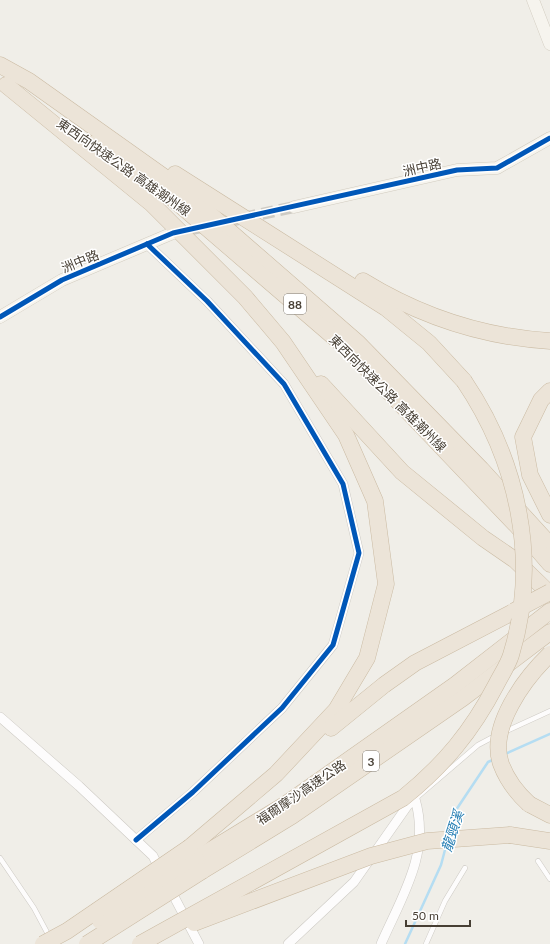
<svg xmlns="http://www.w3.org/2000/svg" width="550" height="944" font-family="Lato,'Noto Sans TC',sans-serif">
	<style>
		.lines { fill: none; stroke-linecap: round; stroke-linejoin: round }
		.stream { stroke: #b5ddf2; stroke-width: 2.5 }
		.secondary-tunnel { stroke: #cecbc4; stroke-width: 12; stroke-dasharray: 12 6; stroke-linecap: butt }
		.lane-casing { stroke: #cdcac4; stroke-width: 5.5 }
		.street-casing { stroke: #cdcac4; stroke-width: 10 }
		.secondary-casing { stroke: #d2ccc0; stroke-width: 13 }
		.highway-casing { stroke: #cabaa2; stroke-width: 17 }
		.lane { stroke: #fdfcfc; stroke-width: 4.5 }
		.street { stroke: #fdfcfc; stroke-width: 9 }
		.secondary { stroke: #f6f4ee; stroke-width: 12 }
		.highway { stroke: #ece4d8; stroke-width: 16 }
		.highway-bridge-casing { stroke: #cabaa2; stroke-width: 17; stroke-linecap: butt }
		.highway-bridge { stroke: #ece4d8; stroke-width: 16 }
		.cycleway-casing { stroke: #fff; stroke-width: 8 }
		.cycleway { stroke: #0057b8; stroke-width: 5 }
		.labels { text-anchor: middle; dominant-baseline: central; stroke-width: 3; stroke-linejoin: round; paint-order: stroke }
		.shield { fill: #fff; stroke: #7e7971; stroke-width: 1 }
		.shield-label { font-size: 12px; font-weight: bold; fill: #473f34 }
		.street-label { font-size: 13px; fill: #473f34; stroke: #fff }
		.water-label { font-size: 14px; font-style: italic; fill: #237db3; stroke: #fff }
	</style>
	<rect width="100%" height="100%" fill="#f0eee8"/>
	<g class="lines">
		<!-- stream -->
		<g class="stream">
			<polyline points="505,754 550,734"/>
			<polyline points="449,833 454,813 488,762 495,759"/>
			<polyline points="405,944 441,865 446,846"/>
		</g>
		<!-- secondary-tunnel -->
		<polyline class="secondary-tunnel" points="174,233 294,207"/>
		<defs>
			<g id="lane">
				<polyline points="504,732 550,711"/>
				<polyline points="415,799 478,745 495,736"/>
				<polyline points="0,858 34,908 50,938"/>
				<polyline points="538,861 550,879"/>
				<polyline points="426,944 445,901 465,868"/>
			</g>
			<g id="street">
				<polyline points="0,717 79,786 153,856 161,872"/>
				<polyline points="136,840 193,792 282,708 333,645 359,553 343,484 284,384 207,301 147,244"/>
				<polyline points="169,887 199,944"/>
				<path d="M288,944l66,-62 54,-77 7,-6c16,54 -13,97 -34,145"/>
			</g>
			<g id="secondary">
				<polyline points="533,0 550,44"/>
				<polyline points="294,207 457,170 497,168 550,138"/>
				<polyline points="0,317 62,280 173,233"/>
			</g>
			<g id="highway">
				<polyline points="0,65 29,81 181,189 358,343 481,469 550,545"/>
				<polyline points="6,85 152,204 245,297 283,342 346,435 375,501 386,584 367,658 336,710 276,774 190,847"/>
				<polyline points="92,144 172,198 350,351 518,527 550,564"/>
				<polyline points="175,174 386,308 429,343 464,381"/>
				<path d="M363,281c57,35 121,56 187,60"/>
				<polyline points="321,384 402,472 483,538 515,560 550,594"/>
				<polyline points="550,391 541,400 523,437 530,475 550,515"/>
				<polyline points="331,728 384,685 415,663 511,613"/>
				<polyline points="529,804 550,815"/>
				<polyline points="510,835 550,841"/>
				<polyline points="196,859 286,804 455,685 550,611"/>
				<polyline points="202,871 292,816 463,698 550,632"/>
			</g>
		</defs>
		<!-- lane casing -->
		<use href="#lane" class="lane-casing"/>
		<!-- street casing -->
		<use href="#street" class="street-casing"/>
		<!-- secondary casing -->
		<use href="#secondary" class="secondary-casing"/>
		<!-- highway casing -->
		<use href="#highway" class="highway-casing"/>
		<!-- lane -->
		<use href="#lane" class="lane"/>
		<!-- street -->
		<use href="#street" class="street"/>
		<!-- secondary -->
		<use href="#secondary" class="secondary"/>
		<!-- highway -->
		<use href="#highway" class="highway"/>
		<defs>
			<g id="highway-bridge">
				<polyline points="514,611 550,592"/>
				<path d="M529,804c-12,-11 -22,-24 -28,-40 -13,-37 24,-86 49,-110"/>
				<polyline points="100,921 196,859"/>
				<polyline points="194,923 371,856 427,841 510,835"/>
				<polyline points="43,944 67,931 190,847"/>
				<polyline points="87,944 202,871"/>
				<path d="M140,944l263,-146c41,-33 69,-67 93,-113 5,-10 12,-20 15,-30 29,-94 7,-194 -47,-274"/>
			</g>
		</defs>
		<!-- highway-bridge casing -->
		<use href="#highway-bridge" class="highway-bridge-casing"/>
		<!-- highway-bridge -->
		<use href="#highway-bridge" class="highway-bridge"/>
		<defs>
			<g id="cycleway">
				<polyline points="0,317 62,280 173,233 457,170 497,168 550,138"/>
				<polyline points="136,840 193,792 282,708 333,645 359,553 343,484 284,384 207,301 147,244"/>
			</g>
		</defs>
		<!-- cycleway casing -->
		<use href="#cycleway" class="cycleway-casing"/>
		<!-- cycleway -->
		<use href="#cycleway" class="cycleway"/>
	</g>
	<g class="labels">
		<!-- shield labels -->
		<g class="shield">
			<rect x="284" y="294" width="22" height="20" rx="3"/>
			<rect x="363" y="751" width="16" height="20" rx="3"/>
		</g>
		<g class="shield-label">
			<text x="295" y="304">88</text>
			<text x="371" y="761">3</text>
		</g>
		<!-- street labels -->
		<g class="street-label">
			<text transform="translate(124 167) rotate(35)">東西向快速公路 高雄潮州線</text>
			<text transform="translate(422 167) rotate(-13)">洲中路</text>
			<text transform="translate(80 261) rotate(-22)">洲中路</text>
			<text transform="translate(388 393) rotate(45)">東西向快速公路 高雄潮州線</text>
			<text transform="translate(301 792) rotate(-34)">福爾摩沙高速公路</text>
		</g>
		<!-- water labels -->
		<g class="water-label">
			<text transform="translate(452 831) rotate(-72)">龍頸溪</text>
		</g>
	</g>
	<!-- scale -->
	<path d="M406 920v6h64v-6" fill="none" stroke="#473f34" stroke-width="2"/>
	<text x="412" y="920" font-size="12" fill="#473f34" stroke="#ffffff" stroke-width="3" paint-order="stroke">50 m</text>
</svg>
